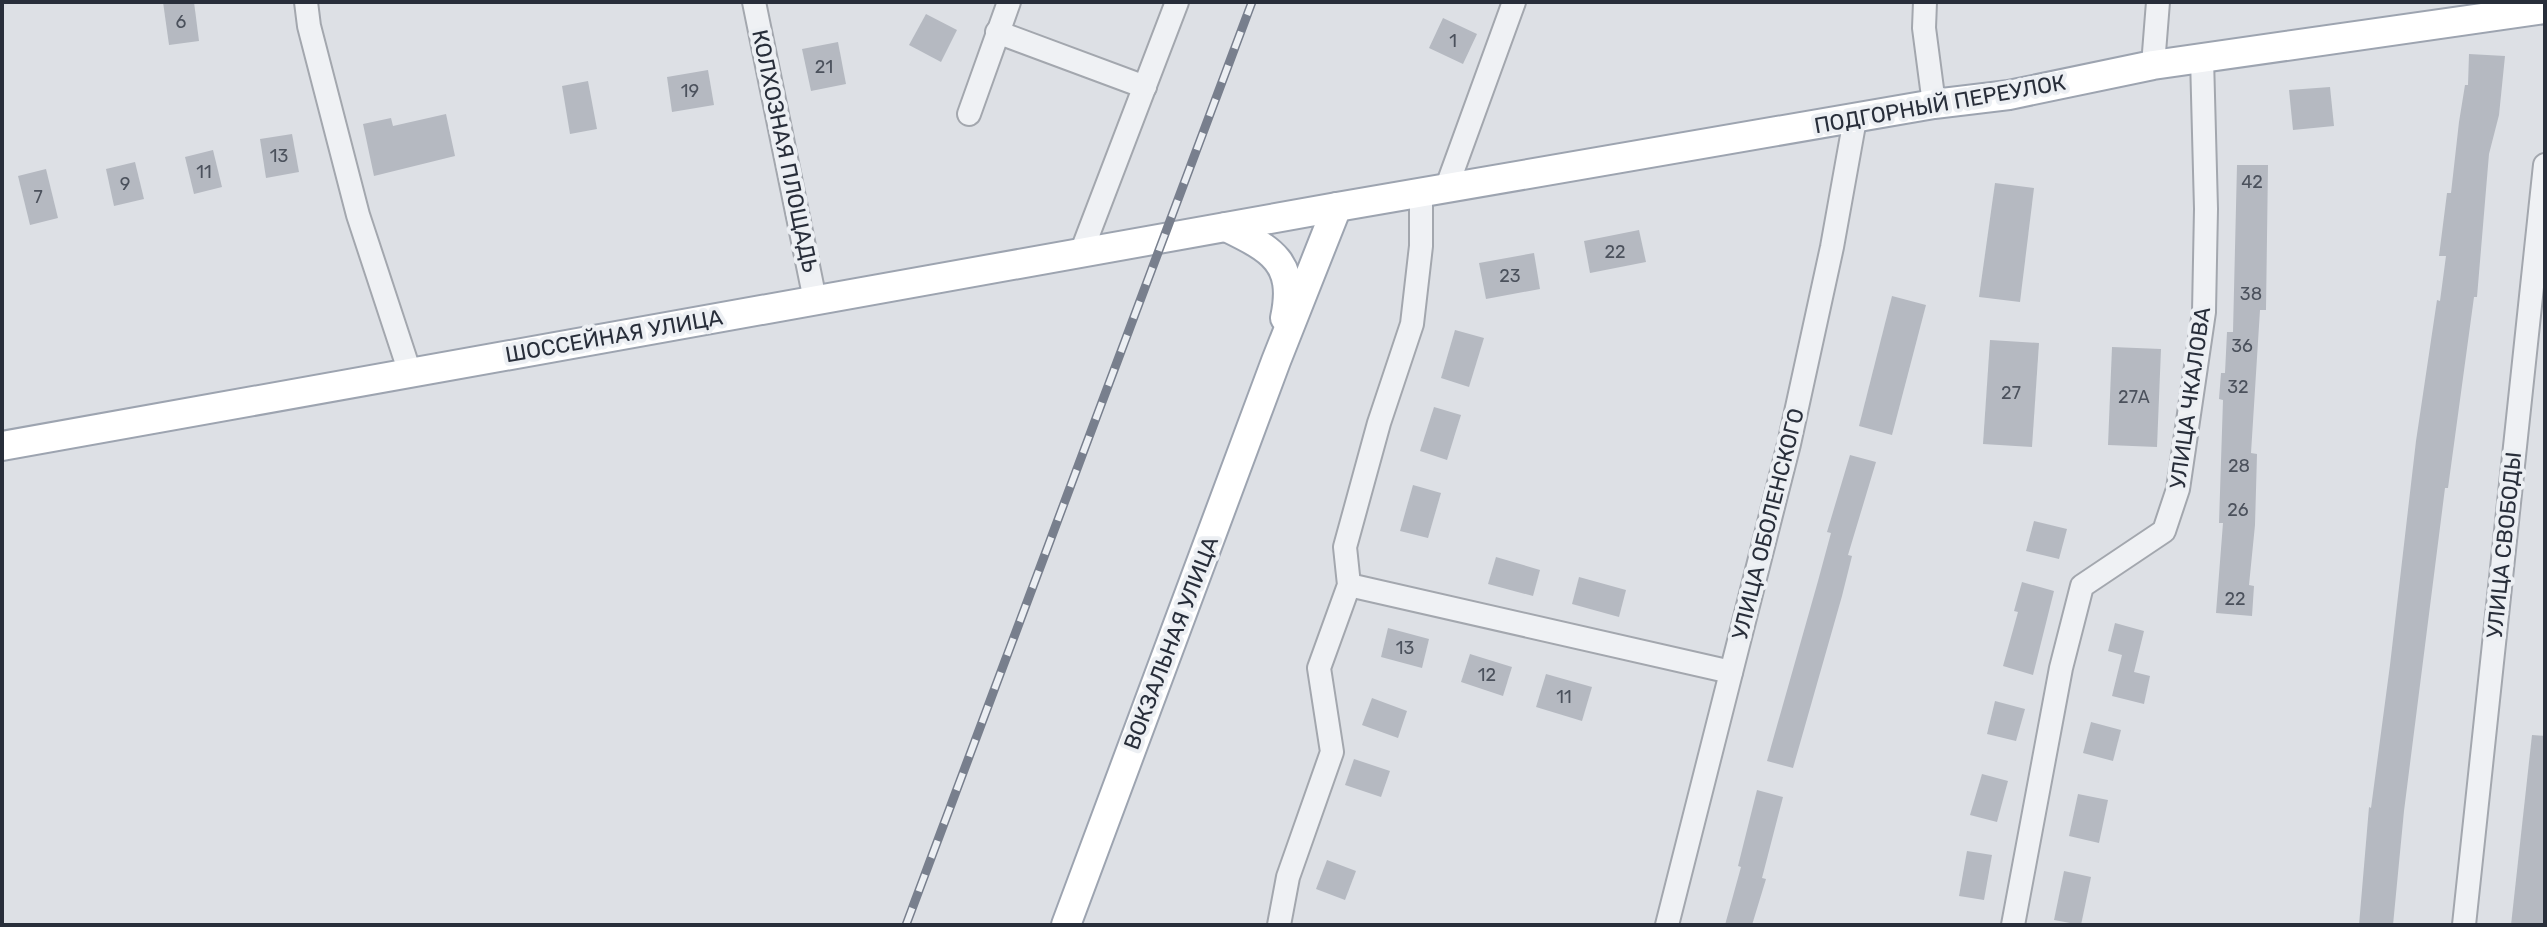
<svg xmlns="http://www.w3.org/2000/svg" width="2547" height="927" font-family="Rubik,sans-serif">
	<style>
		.building { fill: #b5b9c1 }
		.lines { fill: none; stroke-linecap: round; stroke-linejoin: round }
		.minor-casing { stroke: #a3a7ae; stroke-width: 26 }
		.major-casing { stroke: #9da4b0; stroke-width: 32 }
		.minor { stroke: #eff1f4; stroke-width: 22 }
		.major { stroke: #fff; stroke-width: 28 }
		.rail-casing { stroke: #787f8d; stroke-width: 9 }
		.rail { stroke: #eceff3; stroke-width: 6; stroke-dasharray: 18; stroke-linecap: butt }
		.labels { text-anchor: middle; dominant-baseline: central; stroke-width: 8; stroke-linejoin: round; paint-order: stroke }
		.number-label { font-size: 18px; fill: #4b515c }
		.street-label { font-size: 22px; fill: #282e3a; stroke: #eceff3 }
	</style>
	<rect width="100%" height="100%" fill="#dde0e5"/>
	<!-- building -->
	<g class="building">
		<polygon points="163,2 194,2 199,41 169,45"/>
		<polygon points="926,14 957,30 941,62 909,45"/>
		<polygon points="1443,18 1477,34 1463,64 1429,48"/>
		<polygon points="838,42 846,84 811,91 802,49"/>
		<polygon points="2469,54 2505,56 2499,115 2489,154 2477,297 2474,297 2448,488 2445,488 2404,811 2393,925 2359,925 2369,807 2371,808 2390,665 2416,441 2437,300 2440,301 2446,256 2439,256 2447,193 2451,193 2459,122 2465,85 2468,85"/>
		<polygon points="708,70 714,105 672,112 667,77"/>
		<polygon points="588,81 597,129 570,134 562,86"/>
		<polygon points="2330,87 2334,126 2293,130 2289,90"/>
		<polygon points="446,114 455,156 374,176 363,124 391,118 393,126"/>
		<polygon points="292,134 299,172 266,178 260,139"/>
		<polygon points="213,150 222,187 194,194 185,157"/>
		<polygon points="135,162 144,199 114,206 106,169"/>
		<polygon points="2237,165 2268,165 2266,310 2260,310 2251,453 2257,454 2255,525 2249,585 2254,586 2252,616 2216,613 2223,523 2219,523 2223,400 2219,399 2221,373 2225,373 2227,332 2233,332"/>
		<polygon points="46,169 58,218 30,225 18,176"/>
		<polygon points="1995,183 2034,188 2020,302 1979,297"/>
		<polygon points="1639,230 1646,262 1590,273 1584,241"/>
		<polygon points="1534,253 1540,289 1486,299 1479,263"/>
		<polygon points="1892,296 1926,305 1892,435 1859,426"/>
		<polygon points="1455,330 1484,338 1469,387 1441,378"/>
		<polygon points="1990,340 2039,343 2032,447 1983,444"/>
		<polygon points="2112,347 2161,349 2157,447 2108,445"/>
		<polygon points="1434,407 1461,415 1447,460 1420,451"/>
		<polygon points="1850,455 1876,462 1848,555 1852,556 1842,596 1793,768 1767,761 1818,581 1831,533 1827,532"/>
		<polygon points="1413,485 1441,493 1428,538 1400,531"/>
		<polygon points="2034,521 2067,529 2059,559 2026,551"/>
		<polygon points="1496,557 1540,570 1533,596 1488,584"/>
		<polygon points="1579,577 1626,590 1619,617 1572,604"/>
		<polygon points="2022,582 2054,591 2033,675 2003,666 2018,612 2014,611"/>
		<polygon points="2115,623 2144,631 2134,672 2150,676 2144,704 2112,696 2122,655 2108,651"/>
		<polygon points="1388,628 1429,639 1422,668 1381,657"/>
		<polygon points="1470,654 1512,667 1503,696 1461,682"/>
		<polygon points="1546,674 1592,687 1582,721 1536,707"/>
		<polygon points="1372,698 1407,711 1398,738 1362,725"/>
		<polygon points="1995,701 2025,709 2016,741 1987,734"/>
		<polygon points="2091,722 2121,730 2113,761 2083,753"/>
		<polygon points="2532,735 2545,736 2545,925 2511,925"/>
		<polygon points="1354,759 1390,771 1381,797 1345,785"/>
		<polygon points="1982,774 2008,781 1997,822 1970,815"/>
		<polygon points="1757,790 1783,797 1762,878 1766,879 1752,925 1725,925 1741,867 1738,866"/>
		<polygon points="2078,794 2108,800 2099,843 2069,836"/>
		<polygon points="1967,851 1992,855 1984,900 1959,896"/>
		<polygon points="1327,860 1356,871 1345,900 1316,889"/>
		<polygon points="2064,871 2091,877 2081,925 2054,920"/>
	</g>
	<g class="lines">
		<defs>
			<g id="minor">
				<polyline points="306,2 309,26 358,215 410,373"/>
				<polyline points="754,2 815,300"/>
				<polyline points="1925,2 1924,28 1934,104"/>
				<polyline points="997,32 1145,87"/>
				<polyline points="2153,65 2158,2"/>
				<polyline points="969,114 1009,2"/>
				<polyline points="1446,189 1514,2"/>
				<polyline points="1081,253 1177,2"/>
				<polyline points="1349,585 1731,672"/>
				<polyline points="1279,925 1288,877 1332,752 1319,668 1349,585 1345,547 1379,423 1412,324 1421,246 1421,193"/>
				<polyline points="1667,925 1789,444 1832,247 1855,119"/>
				<polyline points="2013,925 2061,668 2082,586 2164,531 2178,489 2204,312 2206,209 2202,58"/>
				<polyline points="2464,925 2545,165"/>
			</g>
			<g id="major">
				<path d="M1226,227c45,22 71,35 59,91"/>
				<polyline points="2,446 1337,207 1934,104 2009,95 2153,65 2545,9"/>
				<polyline points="1066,925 1276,361 1337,207"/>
			</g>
		</defs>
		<!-- minor casing -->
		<use href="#minor" class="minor-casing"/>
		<!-- major casing -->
		<use href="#major" class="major-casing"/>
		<!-- minor -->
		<use href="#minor" class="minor"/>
		<!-- major -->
		<use href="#major" class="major"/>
		<defs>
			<polyline id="rail" points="906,925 1252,2"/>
		</defs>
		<!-- rail casing -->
		<use href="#rail" class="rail-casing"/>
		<!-- rail -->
		<use href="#rail" class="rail"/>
	</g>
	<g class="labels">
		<!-- number labels -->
		<g class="number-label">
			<text x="181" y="22">6</text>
			<text x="1453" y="41">1</text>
			<text x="824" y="67">21</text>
			<text x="690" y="91">19</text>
			<text x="279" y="156">13</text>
			<text x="204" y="172">11</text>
			<text x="2252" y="182">42</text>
			<text x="125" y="184">9</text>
			<text x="38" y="197">7</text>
			<text x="1615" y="252">22</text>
			<text x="1510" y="276">23</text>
			<text x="2251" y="294">38</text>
			<text x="2242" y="346">36</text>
			<text x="2238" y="387">32</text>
			<text x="2011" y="393">27</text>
			<text x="2134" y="397">27А</text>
			<text x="2239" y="466">28</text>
			<text x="2238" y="510">26</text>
			<text x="2235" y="599">22</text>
			<text x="1405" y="648">13</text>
			<text x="1487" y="675">12</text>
			<text x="1564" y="697">11</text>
		</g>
		<!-- street labels -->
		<g class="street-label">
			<text transform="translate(1940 104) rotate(-10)">ПОДГОРНЫЙ ПЕРЕУЛОК</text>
			<text transform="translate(785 151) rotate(78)">КОЛХОЗНАЯ ПЛОЩАДЬ</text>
			<text transform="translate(614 336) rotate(-10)">ШОССЕЙНАЯ УЛИЦА</text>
			<text transform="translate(2190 398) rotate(-82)">УЛИЦА ЧКАЛОВА</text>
			<text transform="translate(1768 524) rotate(-76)">УЛИЦА ОБОЛЕНСКОГО</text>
			<text transform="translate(2504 545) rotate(-84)">УЛИЦА СВОБОДЫ</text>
			<text transform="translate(1171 643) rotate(-69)">ВОКЗАЛЬНАЯ УЛИЦА</text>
		</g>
	</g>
	<!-- border -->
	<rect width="2547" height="927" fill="none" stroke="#282e3a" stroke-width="8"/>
</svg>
